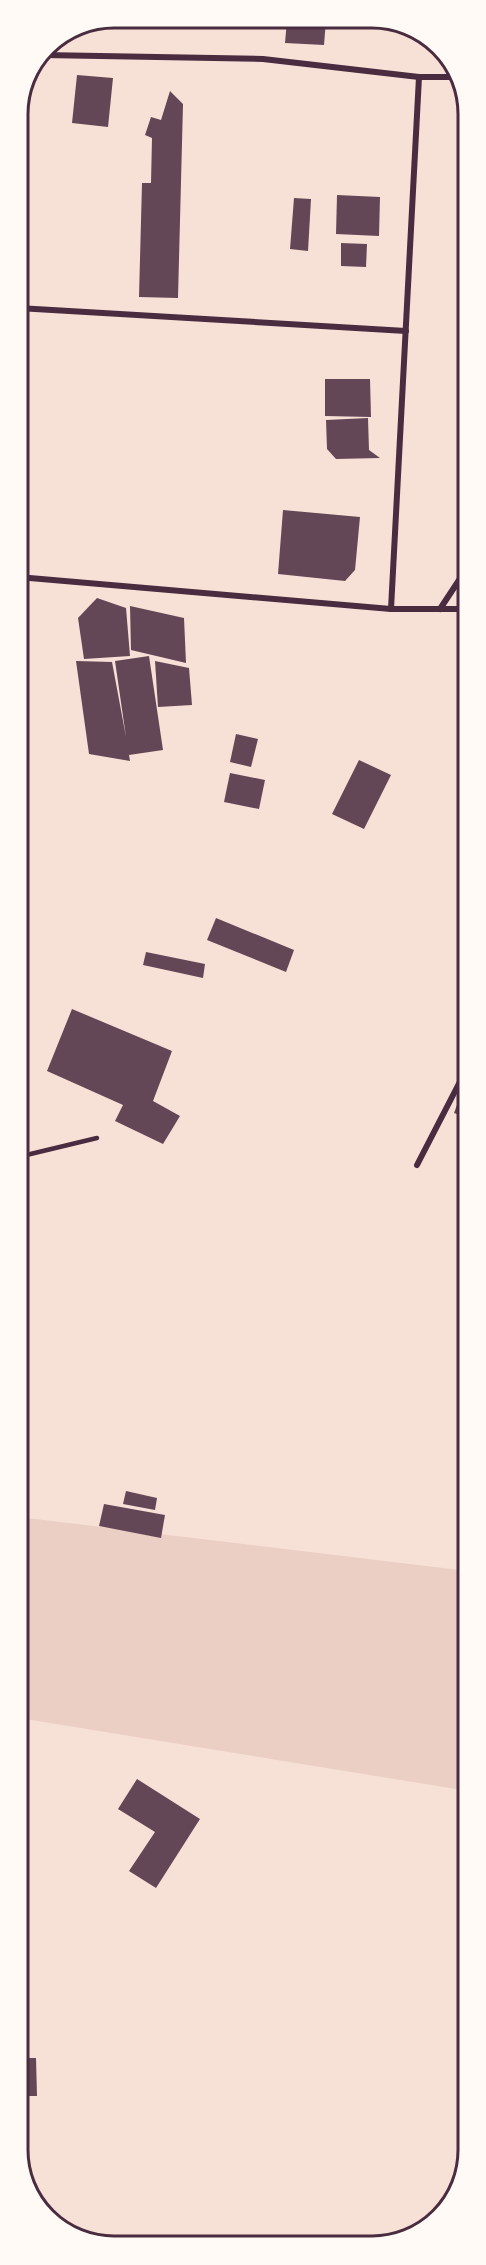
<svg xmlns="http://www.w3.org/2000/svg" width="486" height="2265" font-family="'Zilla Slab',serif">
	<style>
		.green { fill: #ebcfc5 }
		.building { fill: #644757 }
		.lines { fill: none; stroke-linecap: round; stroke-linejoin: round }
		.service { stroke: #4a2c40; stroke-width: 4.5 }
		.minor { stroke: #4a2c40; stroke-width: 6 }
		.rim { fill: none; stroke: #4a2c40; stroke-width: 3 }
	</style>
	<rect width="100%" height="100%" fill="#f7e1d7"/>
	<!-- green -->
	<polygon class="green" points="19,1517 468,1571 468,1791 19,1718"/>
	<!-- building -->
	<g class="building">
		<polygon points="287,20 326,20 324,45 285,43"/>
		<polygon points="77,75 113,78 108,127 72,123"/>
		<polygon points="170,91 183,104 178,298 139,297 142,183 151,183 152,138 145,135 151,117 161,120"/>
		<polygon points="337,195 380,197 379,236 336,234"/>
		<polygon points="294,198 311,199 308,251 290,249"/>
		<polygon points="341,243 367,244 366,267 341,266"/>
		<polygon points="325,379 370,379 371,417 325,416"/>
		<polygon points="368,418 369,450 380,458 336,459 327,449 326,420"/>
		<polygon points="283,510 360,517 355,570 345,581 278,574"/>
		<polygon points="97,598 126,608 130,656 84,659 78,618"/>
		<polygon points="130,606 184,618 186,663 131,650"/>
		<polygon points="149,656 163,750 129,755 130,761 89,754 76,661 112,662 126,737 115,661"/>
		<polygon points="155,661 189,668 192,705 158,707"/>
		<polygon points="236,734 258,739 251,767 230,762"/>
		<polygon points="359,760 391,775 364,829 332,814"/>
		<polygon points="230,773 265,780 259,809 224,802"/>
		<polygon points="216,918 294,950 286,972 207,940"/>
		<polygon points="146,952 205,964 203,978 143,965"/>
		<polygon points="72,1009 172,1051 153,1101 180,1116 163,1144 115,1121 123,1105 47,1071"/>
		<polygon points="465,1084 468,1085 468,1118 454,1113"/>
		<polygon points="468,1172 468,1203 458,1200"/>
		<polygon points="126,1491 157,1498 155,1510 123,1504"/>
		<polygon points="104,1504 165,1515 161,1538 99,1526"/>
		<polygon points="137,1779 200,1819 156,1888 129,1871 155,1832 118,1809"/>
		<polygon points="19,2058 36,2058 37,2096 19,2096"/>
	</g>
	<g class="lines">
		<!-- service -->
		<polyline class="service" points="18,1157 97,1138"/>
		<!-- minor -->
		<g class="minor">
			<polyline points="43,55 263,59 419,77 456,77"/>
			<polyline points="18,269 25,93"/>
			<polyline points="18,308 406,331"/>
			<polyline points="18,577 391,609 467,609"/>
			<polyline points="391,609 419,77"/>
			<polyline points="440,609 467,568"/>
			<polyline points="417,1165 467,1068"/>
		</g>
	</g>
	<!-- crop -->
	<path d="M0 0H486V2265H0ZM114 28H372A86 86 0 0 1 458 114V2150A86 86 0 0 1 372 2236H114A86 86 0 0 1 28 2150V114A86 86 0 0 1 114 28Z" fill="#fffaf5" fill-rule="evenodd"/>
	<path class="rim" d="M114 28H372A86 86 0 0 1 458 114V2150A86 86 0 0 1 372 2236H114A86 86 0 0 1 28 2150V114A86 86 0 0 1 114 28Z"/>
</svg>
